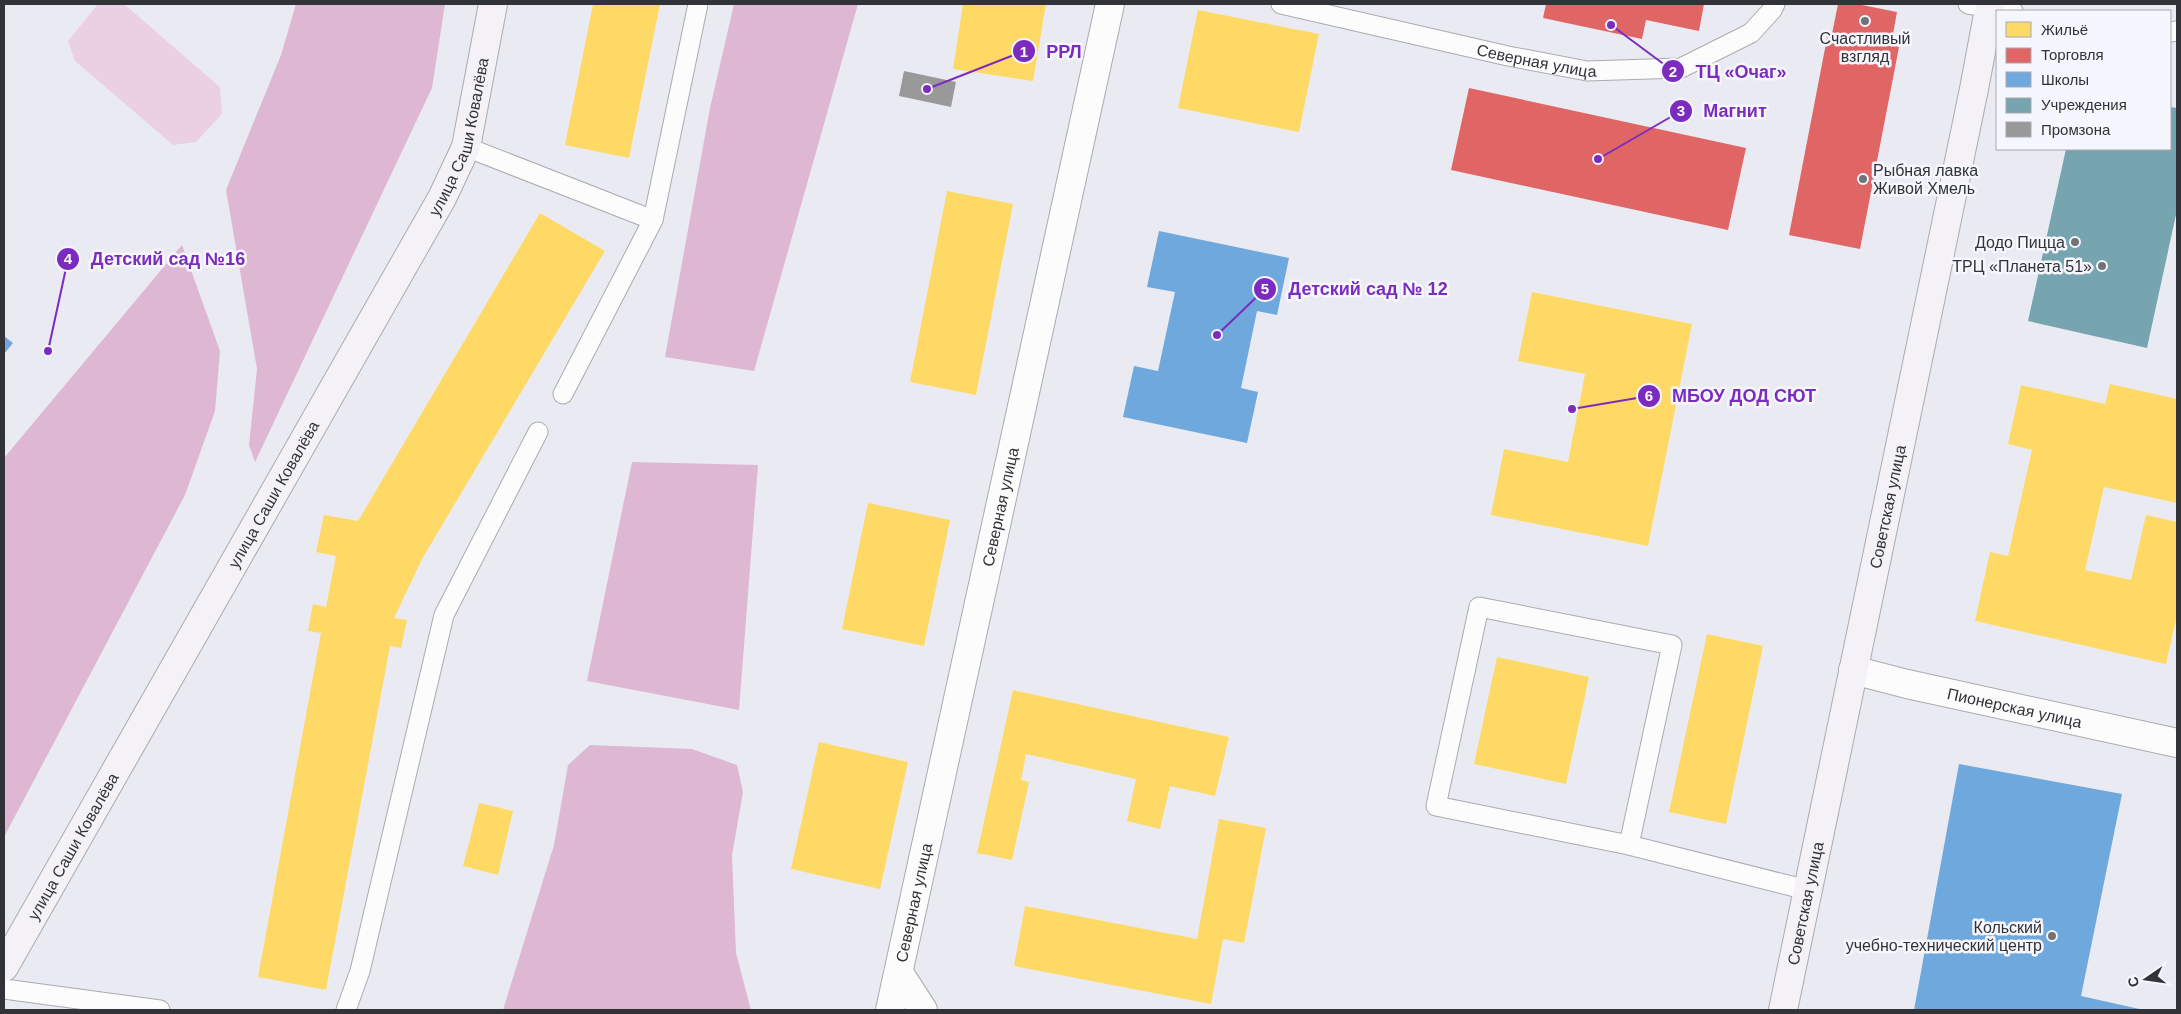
<svg xmlns="http://www.w3.org/2000/svg" width="2181" height="1014" font-family="Helvetica,sans-serif">
	<style>
		.green { fill: #ebd0e3 }
		.forest { fill: #deb7d2 }
		.homes { fill: #ffd966 }
		.shops { fill: #e06666 }
		.schools { fill: #6fa8dc }
		.public { fill: #76a5af }
		.industry { fill: #999 }
		.lines { fill: none; stroke-linecap: round; stroke-linejoin: round }
		.lane-casing { stroke: #aaabb0; stroke-width: 21 }
		.street-casing { stroke: #aaabb0; stroke-width: 30 }
		.secondary-casing { stroke: #aaabb0; stroke-width: 30 }
		.lane { stroke: #fcfcfd; stroke-width: 19 }
		.street { stroke: #fcfcfd; stroke-width: 28 }
		.secondary { stroke: #f4f2f6; stroke-width: 28 }
		.poi-dot { fill: #727379; stroke: #f5f6fe; stroke-width: 2 }
		.labels { text-anchor: middle; dominant-baseline: central; stroke-width: 5; stroke-linejoin: round; paint-order: stroke }
		.poi-label { font-size: 16px; fill: #323338; stroke: #f5f6fe; text-anchor: end }
		.street-label { font-size: 16px; fill: #323338; stroke: #f5f6fe }
		.leader { fill: none; stroke: #7b2cbf; stroke-width: 2 }
		.callout-dot { fill: #7b2cbf; stroke: #f5f6fe; stroke-width: 2 }
		.mark-label { font-size: 15px; text-anchor: middle; font-weight: bold; fill: #fff }
		.callout-label { font-size: 18px; text-anchor: middle; font-weight: bold; fill: #7b2cbf; stroke: #f5f6fe; stroke-width: 5; stroke-linejoin: round; paint-order: stroke }
	</style>
	<rect width="100%" height="100%" fill="#eaebf2"/>
	<!-- green -->
	<polygon class="green" points="124,4 220,87 222,114 196,142 173,145 75,61 68,41 97,5"/>
	<!-- forest -->
	<g class="forest">
		<polygon points="296,4 445,4 432,88 255,462 249,445 257,369 226,190 281,55"/>
		<polygon points="734,4 858,4 754,371 665,357 710,108"/>
		<polygon points="182,245 220,351 215,411 185,495 4,837 4,458"/>
		<polygon points="632,462 758,465 739,710 587,681"/>
		<polygon points="590,745 692,749 737,765 743,792 732,855 736,953 751,1010 503,1010 554,845 568,765"/>
	</g>
	<!-- homes -->
	<g class="homes">
		<polygon points="593,4 660,4 629,158 565,145"/>
		<polygon points="963,4 1046,4 1033,81 953,69"/>
		<polygon points="1198,10 1319,34 1299,132 1178,108"/>
		<polygon points="947,191 1013,204 976,395 910,382"/>
		<polygon points="540,213 605,251 422,559 394,618 407,620 401,648 390,646 326,990 258,977 321,633 308,631 313,604 326,607 336,556 316,552 324,515 358,521"/>
		<polygon points="1532,292 1692,324 1648,546 1491,515 1504,449 1568,462 1585,374 1518,361"/>
		<polygon points="2110,384 2177,399 2177,503 2104,487 2085,570 2131,580 2146,515 2177,522 2177,615 2166,664 1975,621 1990,552 2008,556 2032,450 2008,444 2021,385 2105,404"/>
		<polygon points="868,503 950,520 924,646 842,629"/>
		<polygon points="1707,634 1763,646 1726,824 1669,812"/>
		<polygon points="1497,657 1589,677 1566,784 1474,764"/>
		<polygon points="1013,690 1229,737 1215,796 1170,786 1160,829 1127,821 1136,779 1026,754 1021,780 1029,782 1012,860 977,853"/>
		<polygon points="819,742 908,762 880,889 791,869"/>
		<polygon points="479,803 513,811 498,875 463,866"/>
		<polygon points="1219,819 1266,828 1244,943 1223,939 1211,1004 1014,966 1025,906 1197,939"/>
	</g>
	<!-- shops -->
	<g class="shops">
		<polygon points="1546,4 1704,4 1699,31 1646,20 1642,39 1543,18"/>
		<polygon points="1838,4 1857,4 1897,12 1891,45 1899,47 1860,249 1789,235 1828,33 1832,34"/>
		<polygon points="1469,88 1746,148 1728,230 1451,170"/>
	</g>
	<!-- schools -->
	<g class="schools">
		<polygon points="1159,231 1289,258 1277,315 1257,311 1241,388 1258,392 1247,443 1123,417 1134,366 1158,371 1175,292 1147,287"/>
		<polygon points="4,336 13,343 4,354"/>
		<polygon points="1959,764 2122,794 2081,996 2144,1010 1914,1010"/>
	</g>
	<!-- public -->
	<polygon class="public" points="2170,107 2177,108 2177,210 2147,348 2028,321 2066,149 2170,149"/>
	<!-- industry -->
	<polygon class="industry" points="904,71 956,82 951,107 899,96"/>
	<g class="lines">
		<defs>
			<g id="lane">
				<path id="s1" d="M1281,4l227,52 79,15 94,-3 70,-35 21,-23 3,-6"/>
				<polyline points="1968,4 2013,11"/>
				<polyline points="2170,32 2177,31"/>
				<polyline points="466,147 653,220 698,4"/>
				<polyline points="563,394 653,220"/>
				<polyline points="1629,845 1672,645 1479,607 1436,806 1629,845 1807,890"/>
				<polyline points="4,989 160,1010"/>
				<polyline points="346,1010 360,971 444,615 538,432"/>
			</g>
			<g id="street">
				<path id="s2" d="M1853,670l54,14 270,59"/>
				<polyline points="899,973 923,1010"/>
				<path id="s3" d="M890,1010l220,-1006"/>
			</g>
			<g id="secondary">
				<path id="s4" d="M4,967l438,-769 24,-51 27,-143"/>
				<path id="s5" d="M1783,1010l191,-921 16,-85"/>
			</g>
		</defs>
		<!-- lane casing -->
		<use href="#lane" class="lane-casing"/>
		<!-- street casing -->
		<use href="#street" class="street-casing"/>
		<!-- secondary casing -->
		<use href="#secondary" class="secondary-casing"/>
		<!-- lane -->
		<use href="#lane" class="lane"/>
		<!-- street -->
		<use href="#street" class="street"/>
		<!-- secondary -->
		<use href="#secondary" class="secondary"/>
	</g>
	<!-- markers -->
	<g class="poi-dot">
		<circle cx="1865" cy="21" r="5"/>
		<circle cx="1863" cy="179" r="5"/>
		<circle cx="2075" cy="242" r="5"/>
		<circle cx="2102" cy="266" r="5"/>
		<circle cx="2052" cy="936" r="5"/>
	</g>
	<g class="labels">
		<!-- poi labels -->
		<g class="poi-label">
			<text x="1865" y="38" text-anchor="middle">Счастливый<tspan x="1865" dy="18">взгляд</tspan></text>
			<text x="1873" y="170" text-anchor="start">Рыбная лавка<tspan x="1873" dy="18">Живой Хмель</tspan></text>
			<text x="2065" y="242">Додо Пицца</text>
			<text x="2092" y="266">ТРЦ «Планета 51»</text>
			<text x="2042" y="927">Кольский<tspan x="2042" dy="18">учебно-технический центр</tspan></text>
		</g>
		<!-- street labels -->
		<g class="street-label">
			<text stroke="none"><textPath href="#s1" startOffset="262">Северная улица</textPath></text>
			<text stroke="none"><textPath href="#s4" startOffset="949">улица Саши Ковалёва</textPath></text>
			<text stroke="none"><textPath href="#s4" startOffset="544">улица Саши Ковалёва</textPath></text>
			<text stroke="none"><textPath href="#s3" startOffset="515">Северная улица</textPath></text>
			<text stroke="none"><textPath href="#s5" startOffset="514">Советская улица</textPath></text>
			<text stroke="none"><textPath href="#s2" startOffset="166">Пионерская улица</textPath></text>
			<text stroke="none"><textPath href="#s4" startOffset="139">улица Саши Ковалёва</textPath></text>
			<text stroke="none"><textPath href="#s3" startOffset="110">Северная улица</textPath></text>
			<text stroke="none"><textPath href="#s5" startOffset="109">Советская улица</textPath></text>
		</g>
	</g>
	<!-- callouts -->
	<path class="leader" d="M927 89L1024 51M1611 25L1673 71M1598 159L1681 111M48 351L68 259M1217 335L1265 289M1572 409L1649 396"/>
	<g class="callout-dot">
		<circle cx="927" cy="89" r="5"/>
		<circle cx="1611" cy="25" r="5"/>
		<circle cx="1598" cy="159" r="5"/>
		<circle cx="48" cy="351" r="5"/>
		<circle cx="1217" cy="335" r="5"/>
		<circle cx="1572" cy="409" r="5"/>
		<circle cx="1024" cy="51" r="12"/>
		<circle cx="1673" cy="71" r="12"/>
		<circle cx="1681" cy="111" r="12"/>
		<circle cx="68" cy="259" r="12"/>
		<circle cx="1265" cy="289" r="12"/>
		<circle cx="1649" cy="396" r="12"/>
	</g>
	<g class="mark-label">
		<text x="1024" y="57">1</text>
		<text x="1673" y="77">2</text>
		<text x="1681" y="116">3</text>
		<text x="68" y="264">4</text>
		<text x="1265" y="294">5</text>
		<text x="1649" y="401">6</text>
	</g>
	<g class="callout-label">
		<text x="1064" y="58">РРЛ</text>
		<text x="1741" y="78">ТЦ «Очаг»</text>
		<text x="1735" y="117">Магнит</text>
		<text x="168" y="265">Детский сад №16</text>
		<text x="1368" y="295">Детский сад № 12</text>
		<text x="1744" y="402">МБОУ ДОД СЮТ</text>
	</g>
	<!-- border -->
	<rect width="2181" height="1014" fill="none" stroke="#323338" stroke-width="10"/>
	<!-- legend -->
	<rect x="1996" y="10" width="175" height="140" fill="#f5f6fe" stroke="#a7a8af"/>
	<rect x="2006" y="22" width="25" height="15" fill="#ffd966" stroke="#a7a8af"/>
	<text x="2041" y="35" font-size="15" fill="#323338">Жильё</text>
	<rect x="2006" y="48" width="25" height="15" fill="#e06666" stroke="#a7a8af"/>
	<text x="2041" y="60" font-size="15" fill="#323338">Торговля</text>
	<rect x="2006" y="72" width="25" height="15" fill="#6fa8dc" stroke="#a7a8af"/>
	<text x="2041" y="85" font-size="15" fill="#323338">Школы</text>
	<rect x="2006" y="98" width="25" height="15" fill="#76a5af" stroke="#a7a8af"/>
	<text x="2041" y="110" font-size="15" fill="#323338">Учреждения</text>
	<rect x="2006" y="122" width="25" height="15" fill="#999999" stroke="#a7a8af"/>
	<text x="2041" y="135" font-size="15" fill="#323338">Промзона</text>
	<!-- north arrow -->
	<g transform="translate(2146 979) rotate(257)" stroke="#f5f6fe" stroke-width="4" paint-order="stroke">
	<path d="M0-4L9 19L0 12L-9 19Z" fill="#323338"/>
	<text y="-8" font-size="14" font-weight="bold" text-anchor="middle" fill="#323338">С</text>
	</g>
</svg>
